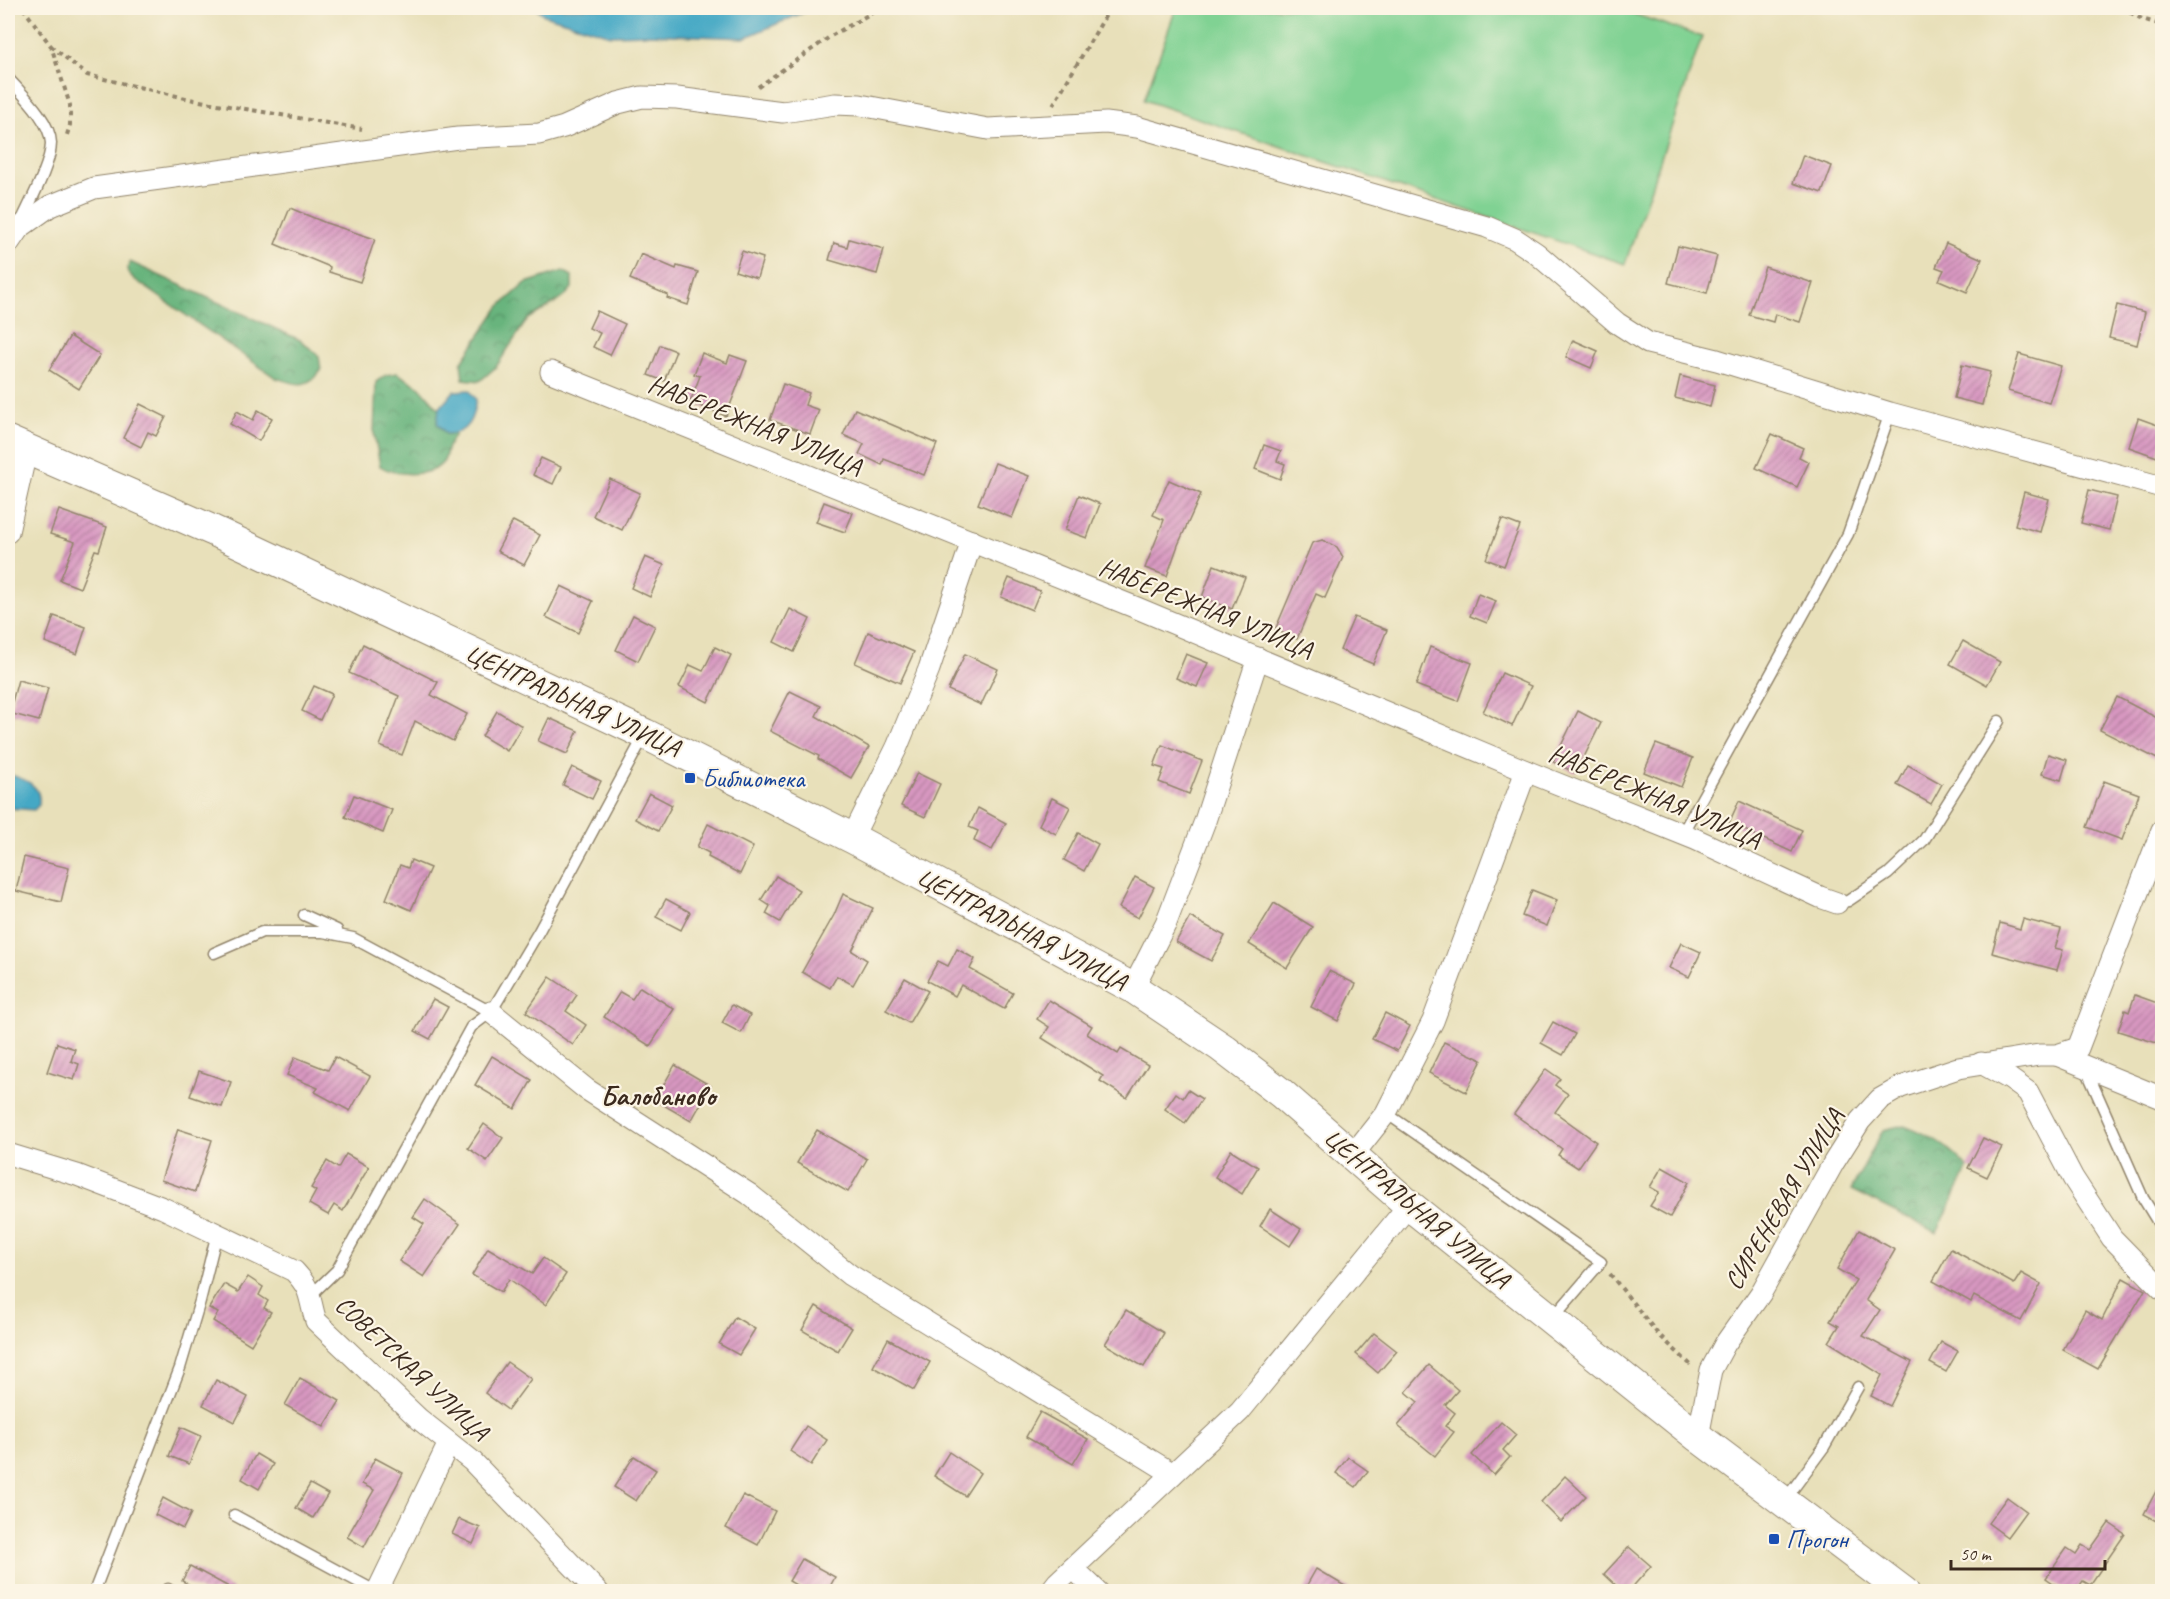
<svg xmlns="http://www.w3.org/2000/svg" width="2170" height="1599" font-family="Caveat,sans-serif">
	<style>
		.forest { fill: url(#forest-crowns); stroke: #526f4e; stroke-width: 1.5 }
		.pitch { fill: #80d293; stroke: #5e7e58; stroke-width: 1.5 }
		.water { fill: #45a8c5; stroke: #406972; stroke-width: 1.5 }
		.building { fill: url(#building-hatch) }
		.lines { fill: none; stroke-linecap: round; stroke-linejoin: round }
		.service-casing { stroke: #92856c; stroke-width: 13 }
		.minor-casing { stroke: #92856c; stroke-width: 23 }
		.secondary-casing { stroke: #92856c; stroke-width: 32 }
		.path { stroke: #92856c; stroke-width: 4; stroke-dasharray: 4.5 4.5; stroke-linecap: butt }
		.service { stroke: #fff; stroke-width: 10 }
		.minor { stroke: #fff; stroke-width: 21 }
		.secondary { stroke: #fff; stroke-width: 30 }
		.transit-dot { fill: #1a4fb4; stroke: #fcf5e5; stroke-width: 2 }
		.labels { text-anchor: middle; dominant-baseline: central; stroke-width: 4.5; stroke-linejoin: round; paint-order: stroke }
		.street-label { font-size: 26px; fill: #3b2a1e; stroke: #fcf5e5 }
		.transit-label { font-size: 26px; fill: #164399; stroke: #fcf5e5; text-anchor: start }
		.quarter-label { font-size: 28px; font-weight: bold; fill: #3b2a1e; stroke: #fcf5e5 }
	</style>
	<defs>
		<pattern id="forest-crowns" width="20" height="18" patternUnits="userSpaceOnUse" patternTransform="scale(1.5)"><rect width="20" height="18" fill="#68b47d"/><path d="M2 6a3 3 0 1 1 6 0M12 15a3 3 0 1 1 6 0" fill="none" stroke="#579366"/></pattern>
		<pattern id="building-hatch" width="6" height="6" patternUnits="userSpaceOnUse" patternTransform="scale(1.5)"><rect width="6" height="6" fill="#d898c1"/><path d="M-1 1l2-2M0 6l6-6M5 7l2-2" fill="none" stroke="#b07c9c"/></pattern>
	</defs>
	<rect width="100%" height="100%" fill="#fcf5e5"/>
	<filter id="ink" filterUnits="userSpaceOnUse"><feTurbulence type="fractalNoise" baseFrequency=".0167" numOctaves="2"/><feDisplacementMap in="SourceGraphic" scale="12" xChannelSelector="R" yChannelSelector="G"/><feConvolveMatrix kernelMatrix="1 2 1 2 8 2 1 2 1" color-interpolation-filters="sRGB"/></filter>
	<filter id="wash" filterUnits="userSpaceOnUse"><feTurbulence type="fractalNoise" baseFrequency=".008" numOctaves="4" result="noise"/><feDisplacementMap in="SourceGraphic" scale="24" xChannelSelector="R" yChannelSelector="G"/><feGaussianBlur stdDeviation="1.35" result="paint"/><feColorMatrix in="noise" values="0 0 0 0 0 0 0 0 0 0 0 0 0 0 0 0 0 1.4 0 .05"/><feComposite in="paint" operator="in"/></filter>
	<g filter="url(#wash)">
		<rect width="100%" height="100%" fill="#e8e0ba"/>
		<!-- forest -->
		<g class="forest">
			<path d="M130,262l170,78 19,16 2,15c-16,18 -23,14 -45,7l-142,-99 -7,-8z"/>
			<polygon points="563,271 572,276 572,288 564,297 527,320 496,367 480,381 463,379 461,363 499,307 526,283"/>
			<path d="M397,373l23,14 19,22 -2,14 9,11h9c-2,4 -5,8 -7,13 -2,4 -2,10 -4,14 -12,17 -49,15 -64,5l-6,-33 2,-51 10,-7z"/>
			<path d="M1904,1125c27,10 44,21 64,43l-31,65 -86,-43 32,-60z"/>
		</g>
		<!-- pitch -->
		<polygon class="pitch" points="1176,8 1616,8 1702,37 1625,264 1144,100"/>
		<!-- water -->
		<g class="water">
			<polygon points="536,8 814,8 744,38 649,34 610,35 544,15"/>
			<path d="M469,390l7,9c-2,18 -8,36 -30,35l-9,-11 2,-14 15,-18z"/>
			<path d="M8,774c16,5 34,10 31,31l-5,5 -26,-2z"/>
		</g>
		<g id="blocks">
			<!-- building -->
			<g class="building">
				<polygon points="1803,155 1832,166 1822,193 1793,183"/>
				<polygon points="290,208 326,223 375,239 360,282 329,272 330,267 275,244"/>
				<polygon points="849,239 884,249 877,274 829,260 834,243 847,247"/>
				<polygon points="1946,243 1982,259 1967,292 1939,280 1944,270 1936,267"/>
				<polygon points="1678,246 1717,256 1707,293 1668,283"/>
				<polygon points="742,251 763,258 757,278 735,271"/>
				<polygon points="641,254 676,269 677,266 698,272 688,305 667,298 668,295 630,279"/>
				<polygon points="1765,267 1813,283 1800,322 1775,314 1773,322 1749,315"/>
				<polygon points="2117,305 2145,312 2137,345 2109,338"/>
				<polygon points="597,311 625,324 610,355 593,347 600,333 589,328"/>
				<polygon points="70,336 100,355 79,389 49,370"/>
				<polygon points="1573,340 1598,351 1591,368 1566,357"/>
				<polygon points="660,345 676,351 664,381 648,375"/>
				<polygon points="702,353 727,363 730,355 747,361 726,416 690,402 700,376 694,374"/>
				<polygon points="2019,354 2061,366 2049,403 2008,391"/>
				<polygon points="1962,365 1990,372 1982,405 1954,398"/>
				<polygon points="1680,376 1715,385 1710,407 1675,398"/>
				<polygon points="783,384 809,393 805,405 819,410 810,434 770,420"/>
				<polygon points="140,404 166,417 156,436 148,432 141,447 123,438"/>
				<polygon points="855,409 937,444 924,475 884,459 882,465 859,454 864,444 843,435"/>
				<polygon points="258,410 272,418 259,441 230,424 237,411 253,420"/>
				<polygon points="2138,418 2163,427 2163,439 2157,457 2129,447"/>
				<polygon points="1772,434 1803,448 1799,457 1809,462 1797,487 1756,468"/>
				<polygon points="1264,445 1281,451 1277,461 1285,464 1280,479 1255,469"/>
				<polygon points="541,458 561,467 553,484 533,475"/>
				<polygon points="995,463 1029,476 1012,518 978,504"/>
				<polygon points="610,479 640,493 622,530 593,516"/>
				<polygon points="1169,480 1201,494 1178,545 1167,576 1145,568 1164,520 1153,515"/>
				<polygon points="2089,490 2117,497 2109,530 2081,523"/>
				<polygon points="2024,492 2049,499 2040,532 2015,525"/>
				<polygon points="1079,495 1100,504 1087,538 1065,530"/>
				<polygon points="824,502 853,513 845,532 816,522"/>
				<polygon points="59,510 107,527 99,551 95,550 80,588 60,580 75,542 50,534"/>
				<polygon points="1502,519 1520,526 1504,566 1486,559"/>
				<polygon points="513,521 540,535 524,565 497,551"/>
				<polygon points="1322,540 1337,547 1343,557 1325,598 1316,594 1297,639 1275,630 1312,543"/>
				<polygon points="645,557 664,565 650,597 631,588"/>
				<polygon points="1214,565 1245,577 1232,609 1202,597"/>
				<polygon points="1009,578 1040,591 1032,610 1001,597"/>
				<polygon points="561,586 593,601 578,633 546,617"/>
				<polygon points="1478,594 1496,601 1487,623 1470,616"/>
				<polygon points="790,609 810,619 794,652 774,642"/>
				<polygon points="633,615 655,626 638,661 616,650"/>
				<polygon points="54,616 86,627 77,654 45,642"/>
				<polygon points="1354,617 1387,630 1373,664 1340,650"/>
				<polygon points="868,632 914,652 900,683 855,663"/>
				<polygon points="1963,641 2000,662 1987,685 1950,664"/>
				<polygon points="363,644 438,682 431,695 467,714 453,741 415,721 402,755 380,746 399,696 349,673"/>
				<polygon points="715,647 731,655 708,702 679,687 690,665 703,671"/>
				<polygon points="1430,647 1472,663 1458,701 1416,685"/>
				<polygon points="965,654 998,669 981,705 948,690"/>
				<polygon points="1186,654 1208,663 1197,687 1176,678"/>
				<polygon points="1502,673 1531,686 1512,726 1483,712"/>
				<polygon points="18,680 48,688 39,721 9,713"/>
				<polygon points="314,686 332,694 320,720 302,711"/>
				<polygon points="790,691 821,706 816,716 869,747 851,778 818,759 819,756 770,731"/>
				<polygon points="2117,697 2163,721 2163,762 2100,730"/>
				<polygon points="497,711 522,726 507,751 482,736"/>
				<polygon points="1578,711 1601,723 1576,773 1553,762"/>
				<polygon points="549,718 578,731 567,754 538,741"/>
				<polygon points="1656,744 1693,758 1681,787 1644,772"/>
				<polygon points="1162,745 1202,761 1189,794 1159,782 1164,769 1154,766"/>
				<polygon points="2048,754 2067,760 2061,780 2042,774"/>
				<polygon points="1908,765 1942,784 1931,804 1897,785"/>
				<polygon points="572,767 601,781 592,799 563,785"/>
				<polygon points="917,773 940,784 925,817 901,806"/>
				<polygon points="2104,781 2139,794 2122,840 2087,827"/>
				<polygon points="649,793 672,805 658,831 635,819"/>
				<polygon points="354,795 392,810 383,833 345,817"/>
				<polygon points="1052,798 1070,807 1056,834 1039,825"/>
				<polygon points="1739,801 1802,830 1792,852 1729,823"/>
				<polygon points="978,808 1006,823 992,850 974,841 978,831 969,827"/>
				<polygon points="708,824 753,847 740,874 708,857 709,853 697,847"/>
				<polygon points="1078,833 1098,844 1084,871 1064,860"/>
				<polygon points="24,857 69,868 61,902 16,891"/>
				<polygon points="411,860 430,868 411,910 386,899 400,865 408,868"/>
				<polygon points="776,876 799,890 780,922 766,914 770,906 761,900"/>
				<polygon points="1135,877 1154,887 1138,918 1119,908"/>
				<polygon points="1532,890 1557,900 1547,926 1522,916"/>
				<polygon points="843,894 873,908 852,951 867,960 853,985 837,976 830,988 802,972 834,915"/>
				<polygon points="666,899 690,912 681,930 656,917"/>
				<polygon points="1274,903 1313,927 1287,968 1249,944"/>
				<polygon points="1190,917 1225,936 1211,961 1176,942"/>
				<polygon points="2023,919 2061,929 2055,948 2063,950 2057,970 1992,953 2000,923 2020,929"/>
				<polygon points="1681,943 1701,952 1689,977 1669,968"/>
				<polygon points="957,949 975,959 970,969 1013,993 1004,1009 961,985 955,996 927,981 938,961 948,966"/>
				<polygon points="1329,971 1356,984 1338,1021 1311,1007"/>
				<polygon points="550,977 577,995 566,1011 586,1025 573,1045 526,1012"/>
				<polygon points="905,978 928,991 909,1023 886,1010"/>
				<polygon points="640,987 674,1009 650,1046 604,1017 620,992 632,999"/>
				<polygon points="2135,995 2163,1005 2163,1045 2118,1031 2125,1010 2129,1012"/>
				<polygon points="433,999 448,1007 430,1039 415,1031"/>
				<polygon points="1049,1000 1092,1026 1087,1034 1118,1054 1121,1049 1148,1065 1127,1098 1100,1081 1103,1076 1042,1038 1049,1027 1037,1019"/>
				<polygon points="732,1005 750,1015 741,1033 722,1023"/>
				<polygon points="1385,1013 1410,1026 1397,1051 1372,1039"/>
				<polygon points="1553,1022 1575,1034 1563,1055 1541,1043"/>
				<polygon points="1444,1042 1482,1060 1466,1092 1429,1073"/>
				<polygon points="57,1043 75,1049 71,1061 79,1064 74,1080 47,1072"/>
				<polygon points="492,1056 532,1080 515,1109 475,1085"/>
				<polygon points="295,1057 328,1070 335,1057 370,1076 350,1111 315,1092 318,1088 287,1075"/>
				<polygon points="675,1065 711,1086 691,1121 655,1100"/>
				<polygon points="1546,1069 1560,1079 1555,1085 1568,1094 1555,1112 1596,1142 1578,1168 1558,1155 1562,1149 1514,1114"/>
				<polygon points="199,1071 231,1082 222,1107 190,1096"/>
				<polygon points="1188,1090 1202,1099 1185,1123 1165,1109 1176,1093 1183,1098"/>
				<polygon points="484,1124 503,1138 487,1161 468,1148"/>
				<polygon points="178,1129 212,1140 195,1192 161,1180"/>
				<polygon points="817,1130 867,1159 848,1192 797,1163"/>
				<polygon points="1983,1138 2002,1147 1987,1177 1968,1168"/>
				<polygon points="1231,1150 1258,1167 1242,1194 1215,1177"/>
				<polygon points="346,1154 369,1167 343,1211 334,1205 328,1215 309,1204 316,1191 311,1188 327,1161 338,1168"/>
				<polygon points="1662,1167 1689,1182 1670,1217 1650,1206 1659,1192 1650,1187"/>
				<polygon points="425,1199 460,1224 424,1277 399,1261 424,1224 413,1217"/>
				<polygon points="1270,1209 1301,1229 1290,1246 1260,1226"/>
				<polygon points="1859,1230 1895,1250 1866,1300 1880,1310 1863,1336 1912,1362 1890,1406 1871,1396 1882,1375 1829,1342 1839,1326 1830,1321 1856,1280 1837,1269"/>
				<polygon points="488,1248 532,1274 543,1258 566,1274 546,1305 509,1279 501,1292 472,1275"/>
				<polygon points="1951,1249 2014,1284 2021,1273 2041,1284 2021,1321 1974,1296 1971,1302 1933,1281"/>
				<polygon points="248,1277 263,1287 259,1295 268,1301 264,1308 271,1312 251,1345 213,1321 218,1313 209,1308 224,1284 238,1292"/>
				<polygon points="2123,1278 2145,1290 2098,1369 2063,1350 2085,1310 2102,1320"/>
				<polygon points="816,1306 852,1328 838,1351 802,1330"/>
				<polygon points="1126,1310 1164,1333 1144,1367 1105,1344"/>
				<polygon points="735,1317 755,1329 739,1355 719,1344"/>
				<polygon points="1374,1333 1397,1351 1378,1373 1356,1354"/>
				<polygon points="888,1339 930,1362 914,1390 873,1367"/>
				<polygon points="1941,1342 1958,1351 1946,1372 1930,1363"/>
				<polygon points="507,1362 531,1379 508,1410 485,1393"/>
				<polygon points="1429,1365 1458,1390 1445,1405 1455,1413 1445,1426 1454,1432 1435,1456 1398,1426 1418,1402 1406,1392"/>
				<polygon points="300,1378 340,1401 324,1427 285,1405"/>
				<polygon points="216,1380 248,1397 235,1422 203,1405"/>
				<polygon points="1040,1412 1088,1439 1073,1464 1026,1437"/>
				<polygon points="1501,1422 1516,1435 1503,1450 1510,1457 1494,1475 1472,1455"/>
				<polygon points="806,1426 827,1440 811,1465 790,1451"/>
				<polygon points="181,1427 201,1436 189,1464 169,1456"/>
				<polygon points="949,1452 980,1473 965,1496 934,1476"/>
				<polygon points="256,1454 273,1464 259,1489 242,1479"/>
				<polygon points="634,1456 656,1470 636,1501 614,1487"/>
				<polygon points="1348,1457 1368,1471 1356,1487 1336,1473"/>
				<polygon points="375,1458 403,1473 364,1547 347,1537 374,1490 362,1484"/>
				<polygon points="1565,1476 1586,1496 1561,1522 1541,1502"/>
				<polygon points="2163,1478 2163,1524 2144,1514"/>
				<polygon points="310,1484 328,1494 313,1518 296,1508"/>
				<polygon points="743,1495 775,1511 758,1545 726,1528"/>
				<polygon points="2007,1497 2026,1511 2007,1537 1988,1523"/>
				<polygon points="163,1498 191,1513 183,1529 155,1515"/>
				<polygon points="459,1519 480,1528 473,1544 452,1534"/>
				<polygon points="2109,1523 2125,1534 2090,1585 2083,1581 2075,1592 2066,1592 2046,1578 2067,1548 2076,1554 2082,1545 2090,1550"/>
				<polygon points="1629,1547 1651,1566 1628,1592 1623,1592 1604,1574"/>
				<polygon points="802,1559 835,1577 827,1592 808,1592 789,1581"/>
				<polygon points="190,1566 238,1592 203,1592 182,1581"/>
				<polygon points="1316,1569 1355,1592 1303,1592"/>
			</g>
		</g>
	</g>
	<g filter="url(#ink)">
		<use href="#blocks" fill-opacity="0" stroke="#92856c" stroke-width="1.5"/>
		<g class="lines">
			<defs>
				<g id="service">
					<path d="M8,78c14,16 42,42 43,65 0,21 -21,59 -30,79"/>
					<polyline points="1682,834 1848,534 1890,413"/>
					<polyline points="1837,903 1848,901 1888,874 1924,840 1999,721"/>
					<polyline points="304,915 337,930"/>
					<polyline points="214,953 262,932 323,932 353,938 491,1012"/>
					<polyline points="2086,1069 2143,1198 2162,1229"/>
					<polyline points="1386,1113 1601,1262 1552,1319"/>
					<polyline points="311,1295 337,1270 471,1027 491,1012 539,931 644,736"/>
					<polyline points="1785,1500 1824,1447 1858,1387"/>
					<polyline points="234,1515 377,1592"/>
					<polyline points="168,1589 173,1592"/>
					<polyline points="94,1592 180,1368 200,1301 217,1233"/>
				</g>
				<g id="minor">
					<polyline points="8,244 19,228 50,206 94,188 458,138 539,134 564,127 618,103 642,97 677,98 783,112 835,104 860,105 988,129 1106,123 1137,127 1487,227 1515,239 1536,253 1617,323 1648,343 1717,360 1890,413 2162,487"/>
					<polyline points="551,372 1137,608 1526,771 1695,839 1820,897 1837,903"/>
					<polyline points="8,532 27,448"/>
					<polyline points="852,838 897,747 929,669 972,541"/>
					<polyline points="1133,988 1166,923 1205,821 1258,658"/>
					<polyline points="491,1012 586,1089 749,1194 850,1275 1173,1474"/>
					<polyline points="2057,1055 2162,1098"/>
					<polyline points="1981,1063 2010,1079 2028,1092 2073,1178 2112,1238 2162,1289"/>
					<path d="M8,1154l69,21 86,33 131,63c19,20 14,26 22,50l103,98 53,42 126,131"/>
					<polyline points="1352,1156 1386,1113 1433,1021 1526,771"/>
					<polyline points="1698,1437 1711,1370 1725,1344 1761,1293 1834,1162 1860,1121 1880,1099 1901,1087 1958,1068 2039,1055 2057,1055 2078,1048 2162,830"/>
					<polyline points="1073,1568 1098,1592"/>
					<polyline points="377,1592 449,1443"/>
					<polyline points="1050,1592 1057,1583 1240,1411 1409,1205"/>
				</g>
				<polyline id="secondary" points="8,441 212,530 645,734 852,838 1133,988 1221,1047 1281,1093 1409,1205 1698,1437 1904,1592"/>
			</defs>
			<!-- service casing -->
			<use href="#service" class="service-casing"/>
			<!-- minor casing -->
			<use href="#minor" class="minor-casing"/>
			<!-- secondary casing -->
			<use href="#secondary" class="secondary-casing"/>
			<!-- path -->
			<g class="path">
				<polyline points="23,8 51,46 70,105 70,125 66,138"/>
				<polyline points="2122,8 2142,19 2162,25"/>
				<polyline points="51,46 87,75 194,100 362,129"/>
				<polyline points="758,87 831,36 880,8"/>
				<polyline points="1053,105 1110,8"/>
				<polyline points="1610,1274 1657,1333 1693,1367"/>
			</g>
			<!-- service -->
			<use href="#service" class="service"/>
			<!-- minor -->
			<use href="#minor" class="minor"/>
			<!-- secondary -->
			<use href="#secondary" class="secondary"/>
		</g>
	</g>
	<!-- markers -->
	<g class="transit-dot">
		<rect x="684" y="772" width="12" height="12" rx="3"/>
		<rect x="1768" y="1533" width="12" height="12" rx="3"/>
	</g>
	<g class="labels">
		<!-- street labels -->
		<g class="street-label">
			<text transform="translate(755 425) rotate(22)">НАБЕРЕЖНАЯ УЛИЦА</text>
			<text transform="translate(1206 608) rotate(22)">НАБЕРЕЖНАЯ УЛИЦА</text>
			<text transform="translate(573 700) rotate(25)">ЦЕНТРАЛЬНАЯ УЛИЦА</text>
			<text transform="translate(1655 796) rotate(23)">НАБЕРЕЖНАЯ УЛИЦА</text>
			<text transform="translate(1022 929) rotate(28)">ЦЕНТРАЛЬНАЯ УЛИЦА</text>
			<text transform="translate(1784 1199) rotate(-59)">СИРЕНЕВАЯ УЛИЦА</text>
			<text transform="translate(1417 1208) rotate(40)">ЦЕНТРАЛЬНАЯ УЛИЦА</text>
			<text transform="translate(412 1368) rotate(43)">СОВЕТСКАЯ УЛИЦА</text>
		</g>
		<!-- transit labels -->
		<g class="transit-label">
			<text x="702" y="778">Библиотека</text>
			<text x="1786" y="1539">Прогон</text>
		</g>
		<!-- quarter labels -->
		<g class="quarter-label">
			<text x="658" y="1095">Балобаново</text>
		</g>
	</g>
	<!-- margin -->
	<rect width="2170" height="1599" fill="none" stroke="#fcf5e5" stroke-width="30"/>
	<!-- scale -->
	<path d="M1951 1560v9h154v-9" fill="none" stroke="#3b2a1e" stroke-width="3"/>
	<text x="1960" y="1560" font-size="18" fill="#3b2a1e" stroke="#fcf5e5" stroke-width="4.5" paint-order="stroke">50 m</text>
</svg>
